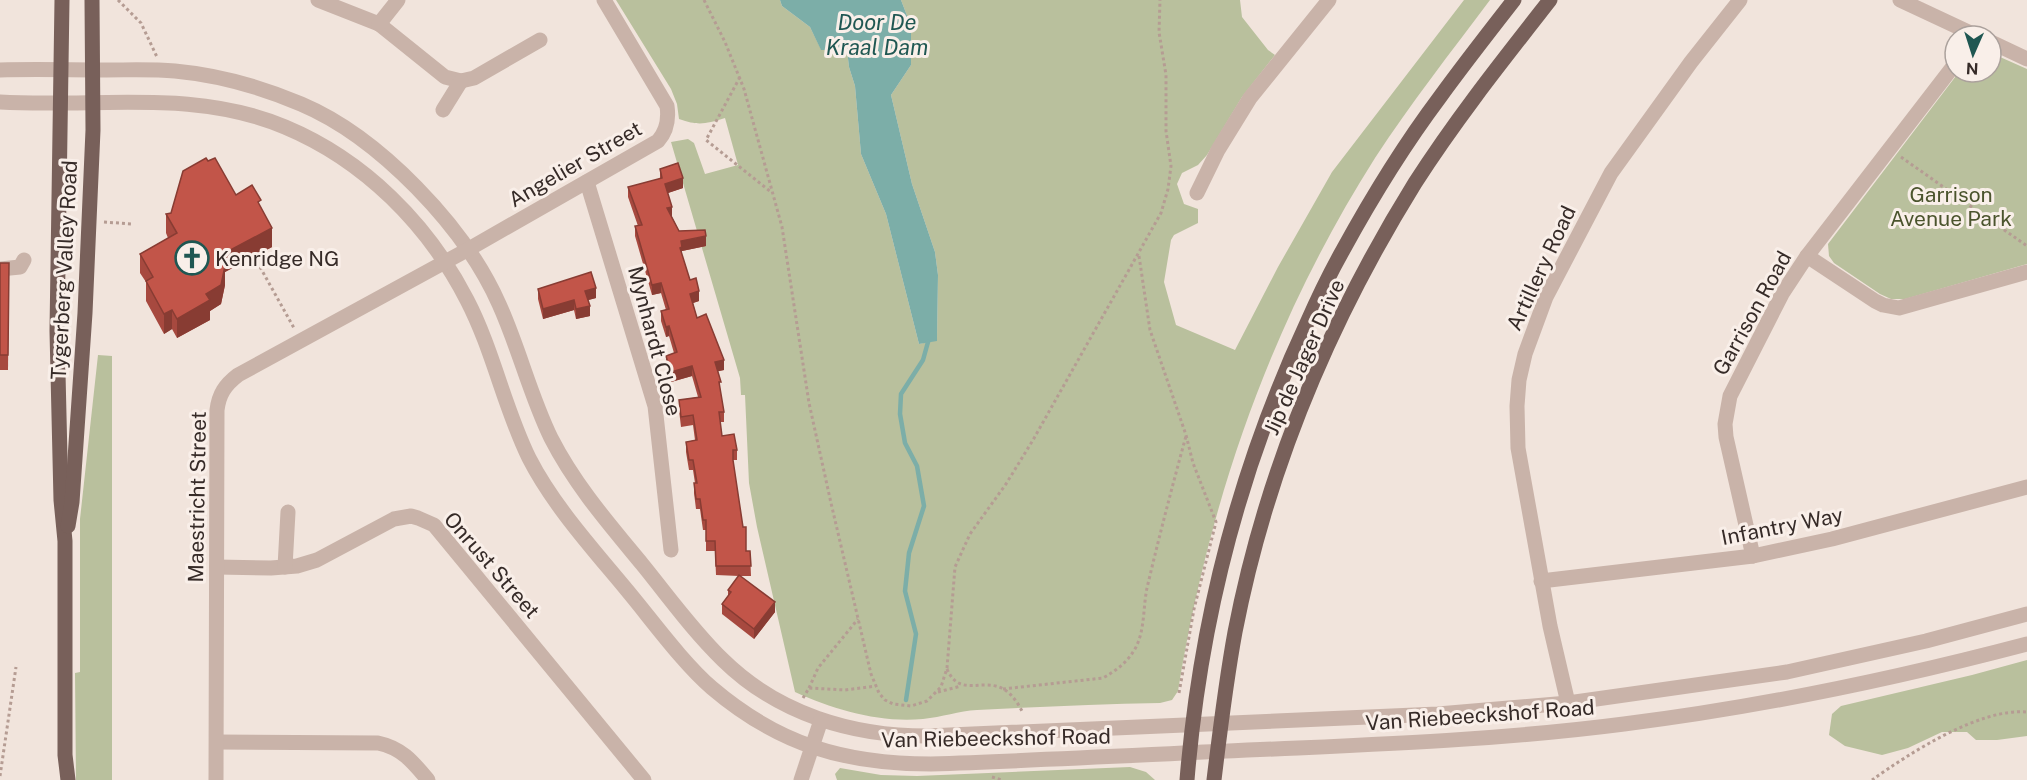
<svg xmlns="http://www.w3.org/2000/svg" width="2027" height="780" font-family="'Public Sans',sans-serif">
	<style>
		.green { fill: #b9c09d }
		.water { fill: #7caea8 }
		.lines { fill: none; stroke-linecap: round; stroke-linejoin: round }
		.stream { stroke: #7caea8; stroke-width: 4.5 }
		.path { stroke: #b59c93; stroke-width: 3; stroke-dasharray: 3 3; stroke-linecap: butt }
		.minor { stroke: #c9b3a9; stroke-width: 15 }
		.major { stroke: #78605a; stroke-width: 15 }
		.wall { fill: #a7493f }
		.shaded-wall { fill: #883c33 }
		.building { fill: #c25549; stroke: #883c33; stroke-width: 1.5 }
		.labels { text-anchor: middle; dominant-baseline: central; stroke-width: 6; stroke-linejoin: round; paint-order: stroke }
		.street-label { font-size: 21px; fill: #362b28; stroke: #f9efe9 }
		.park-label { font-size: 21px; fill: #4b542d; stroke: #f9efe9 }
		.poi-label { font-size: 21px; fill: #362b28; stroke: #f9efe9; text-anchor: start }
		.water-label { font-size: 22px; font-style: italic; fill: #1f5752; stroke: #f9efe9 }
	</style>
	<rect width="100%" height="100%" fill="#f1e4dc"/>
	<!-- green -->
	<g class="green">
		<path d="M616,0h164l2,6 28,21 11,22 26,1 2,17 6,19 6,68 25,60 33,130 18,-4 1,-65 -3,-23 -23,-68 -21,-89 20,-30v-39l-10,-26h339l2,17 26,33 7,5 -33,42 -35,58 -9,10 -16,8 -5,11 7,20 14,5v14l-24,12 -3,5 -7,42 12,43 59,25 43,-83 54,-95 132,-172h26c-39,52 -79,103 -115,158 -104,164 -166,342 -197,533l-6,9 -12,3c-61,1 -122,4 -183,7 -18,1 -35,7 -54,9 -44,4 -88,-9 -128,-27l-38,-165 -8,-44 -4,-88h-4l-1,-17 -69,-236 17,-3 6,4 11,31 33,-9 -13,-47c-20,6 -26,8 -46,1l-2,-15 -6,-15z"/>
		<polygon points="1991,53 2027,69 2027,264 1905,299 1891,299 1880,294 1834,263 1829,256 1828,244 1959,72 1991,72"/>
		<polygon points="98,355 112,356 112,780 76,780 75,673 80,672 80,519"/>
		<polygon points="2027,660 2027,736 1997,740 1976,740 1967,732 1942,732 1908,748 1882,755 1845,746 1829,735 1832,714 1841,706 1972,675"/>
		<polygon points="1130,767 1146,772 1155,780 837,780 835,774 840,768 881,775 917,776"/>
	</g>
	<!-- water -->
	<polygon class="water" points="780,0 901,0 911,26 911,65 891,95 912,184 935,252 938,275 937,341 919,344 886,214 861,154 855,86 849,67 847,50 821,50 810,27 782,6"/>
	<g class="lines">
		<!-- stream -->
		<polyline class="stream" points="906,700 916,634 905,591 909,553 924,506 917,466 905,443 900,414 901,394 923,360 928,342"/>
		<!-- path -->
		<g class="path">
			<polyline points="118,0 141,23 157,57"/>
			<polyline points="704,0 725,42 744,89 782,227 809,403 831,503 871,674 879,693 885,700 893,704 911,706 927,701 941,687 947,668 955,567 970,534 1006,484 1033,440 1161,213 1168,189 1171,166 1166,131 1166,75 1159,32 1160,0"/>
			<polyline points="740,77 706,140 771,192"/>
			<polyline points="1901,157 2027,246"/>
			<polyline points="104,222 132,224"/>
			<polyline points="1139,256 1150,330 1186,435 1193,463 1216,522 1194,609 1179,693"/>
			<polyline points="260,267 294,328"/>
			<path d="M947,669c13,30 36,7 58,21 8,5 14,15 18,23"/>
			<polyline points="809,688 818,668 858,619"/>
			<path d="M1003,689l100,-11c14,-8 25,-16 33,-31 9,-18 7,-40 11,-59 12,-51 25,-101 39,-152"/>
			<polyline points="938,692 961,686"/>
			<polyline points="803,698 809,688 845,690 876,686"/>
			<polyline points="0,776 16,667"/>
			<polyline points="992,777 1002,780"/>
			<path d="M1872,780c38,-27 107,-72 155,-68"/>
		</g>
		<!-- minor -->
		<g class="minor">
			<polyline points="318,0 379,24 445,77 461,81 474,78 540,40"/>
			<polyline points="1900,0 1977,36"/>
			<polyline points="379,24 398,0"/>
			<polyline points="1991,42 2027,59"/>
			<path d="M0,70c35,-1 71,0 106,0 23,0 46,-1 69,1 43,4 86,16 126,33 78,33 164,123 198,200 20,44 31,91 52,134 24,47 58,86 91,126 26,32 51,67 81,96 55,54 129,76 204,76l511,-22 130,-11 219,-31 139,-31 101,-27"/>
			<path d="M0,102c96,6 193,-14 285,25 79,33 143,97 182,173 26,50 37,107 62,158 24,47 63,90 97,131 26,31 56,73 86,99 67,57 133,76 219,76 122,-4 245,-11 367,-16 109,-5 218,-10 326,-24 136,-17 270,-45 403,-80"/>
			<polyline points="443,110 461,81"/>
			<polyline points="587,182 655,406 671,550"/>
			<polyline points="1197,193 1218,150 1250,98 1329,0"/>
			<polyline points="1807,256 1875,301 1883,305 1899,308 2027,272"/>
			<polyline points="0,269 20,267 24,260"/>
			<polyline points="1753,556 1726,437 1725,424 1730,396 1782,294 1807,256 1955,64"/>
			<polyline points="217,567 271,568 297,566 317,560 394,519 411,516 418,518 434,525 644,780"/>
			<polyline points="285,567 288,512"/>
			<polyline points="1541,581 1753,556 1832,539 2027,487"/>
			<polyline points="1568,703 1550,626 1518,448 1517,406 1519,380 1525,354 1546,297 1611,173 1691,62 1740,0"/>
			<path d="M217,742l161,1c24,5 35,19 50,37"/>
			<path d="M216,780l1,-370c2,-16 8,-25 21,-35l229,-125 191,-109c9,-10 11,-21 9,-35l-63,-106"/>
			<polyline points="801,780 821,720"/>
		</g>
		<!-- major -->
		<g class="major">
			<polyline points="62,0 57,331 61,500 65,541 65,755 68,780"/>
			<polyline points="68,526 72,502 85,313 93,130 92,0"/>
			<path d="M1187,780c13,-158 53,-313 120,-457 11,-25 23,-50 36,-73 29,-53 61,-105 97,-153 24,-33 49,-65 74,-97"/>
			<path d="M1214,780c6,-50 12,-99 21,-148 31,-160 95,-312 180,-449 41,-64 88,-123 135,-183"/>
		</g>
	</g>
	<!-- wall -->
	<g class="wall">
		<polygon points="208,161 236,195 261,208 272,247 225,272 225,285 221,304 210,311 210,320 177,338 172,329 164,334 146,301 146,282 140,273 140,254 168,238 166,233 166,214 171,213"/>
		<polygon points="660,169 683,188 668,193 672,217 679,231 706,246 682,251 682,256 690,280 699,301 693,303 697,318 724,370 717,371 724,412 724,422 720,422 722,436 737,450 737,460 733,460 746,551 750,551 751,576 739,576 775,612 754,639 722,614 722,604 728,596 728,590 739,576 716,575 715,551 706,551 706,530 703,530 700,509 696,509 694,493 694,483 695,483 693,470 689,470 686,452 686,442 695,440 693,425 681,427 679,410 679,400 698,397 692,376 671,382 666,366 666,356 674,353 669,336 666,337 661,321 661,311 666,310 661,293 652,295 635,236 635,226 638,226 628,197 628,187 660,179"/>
		<polygon points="0,263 9,263 8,370 0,370"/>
		<polygon points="538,289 596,298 588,300 590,316 576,319 574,310 543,319 538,299"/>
	</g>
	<!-- shaded-wall -->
	<g class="shaded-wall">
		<polygon points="683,178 683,188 665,194 665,184"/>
		<polygon points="672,207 672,217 667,208"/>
		<polygon points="272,228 272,247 225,272 225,285 221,304 210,311 210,320 177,338 177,319 219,256"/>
		<polygon points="706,236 706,246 682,251 682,257 680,248 681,241"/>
		<polygon points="661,283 661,293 652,295 652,285"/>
		<polygon points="596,288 596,298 585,301 585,291"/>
		<polygon points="699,291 699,301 690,304 690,294"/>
		<polygon points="574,300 574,310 543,319 543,309"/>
		<polygon points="590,306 590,316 576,319 576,309"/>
		<polygon points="172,310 172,329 164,334 164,314"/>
		<polygon points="669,326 669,336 666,337 666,327"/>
		<polygon points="724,360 724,370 715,372 715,362"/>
		<polygon points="692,366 692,376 671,382 671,372"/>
		<polygon points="775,602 775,612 754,639 754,629"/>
	</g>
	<!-- building -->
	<g class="building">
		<polygon points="206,158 208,161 215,158 236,195 252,185 261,200 258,202 272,228 219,256 225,266 221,285 206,294 210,300 177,319 172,310 164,314 146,281 153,277 140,254 177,233 166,214 171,213 183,171"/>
		<polygon points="678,163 683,178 665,184 672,207 667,208 679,231 705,230 706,236 681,241 682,247 680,248 690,280 696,278 699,291 690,294 697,318 706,314 724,360 715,362 721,382 719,382 724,412 719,412 722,436 734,434 737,450 733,450 733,460 743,527 746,527 746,551 750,551 751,566 716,566 715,541 706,541 706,520 703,520 700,499 696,499 694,483 697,483 693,460 689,460 686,442 697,440 693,415 681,417 679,400 701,397 692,366 671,372 666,356 677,352 669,326 666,327 661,311 669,309 661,283 652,285 635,226 642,225 628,187 662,178 660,169"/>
		<polygon points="0,263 9,263 8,355 0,355"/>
		<polygon points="591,272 596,288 585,291 590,306 576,309 574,300 543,309 538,289"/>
		<polygon points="739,575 775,602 754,629 722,604 731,592 728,590"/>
	</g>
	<!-- icons -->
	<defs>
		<symbol id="church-ring" viewBox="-11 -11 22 22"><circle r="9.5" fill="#f9efe9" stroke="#1f5752" stroke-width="1.5"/><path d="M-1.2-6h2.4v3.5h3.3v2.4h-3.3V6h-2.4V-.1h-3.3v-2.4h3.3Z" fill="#1f5752"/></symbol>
	</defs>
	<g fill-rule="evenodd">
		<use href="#church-ring" x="173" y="239" width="38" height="38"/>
	</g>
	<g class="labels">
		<!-- street labels -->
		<g class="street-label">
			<text transform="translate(575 164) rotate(-30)">Angelier Street</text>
			<text transform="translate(1541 268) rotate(-65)">Artillery Road</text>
			<text transform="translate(64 270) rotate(-87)">Tygerberg Valley Road</text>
			<text transform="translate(1752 313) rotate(-61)">Garrison Road</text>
			<text transform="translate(655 341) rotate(75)">Mynhardt Close</text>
			<text transform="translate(1304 357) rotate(-66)">Jip de Jager Drive</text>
			<text transform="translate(197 497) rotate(-89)">Maestricht Street</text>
			<text transform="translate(1782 526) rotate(-11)">Infantry Way</text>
			<text transform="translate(492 565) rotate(49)">Onrust Street</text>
			<text transform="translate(1480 715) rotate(-4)">Van Riebeeckshof Road</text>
			<text transform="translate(996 738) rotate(-1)">Van Riebeeckshof Road</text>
		</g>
		<!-- park labels -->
		<g class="park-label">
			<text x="1951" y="194">Garrison<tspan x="1951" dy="24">Avenue Park</tspan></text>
		</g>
		<!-- poi labels -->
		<g class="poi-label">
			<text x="215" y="258">Kenridge NG</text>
		</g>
		<!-- water labels -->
		<g class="water-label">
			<text x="877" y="22">Door De<tspan x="877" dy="25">Kraal Dam</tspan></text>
		</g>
	</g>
	<!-- north arrow -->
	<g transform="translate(1973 54) rotate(183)"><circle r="28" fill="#f9efe9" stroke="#aba19c" stroke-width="1.5"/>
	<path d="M0-4.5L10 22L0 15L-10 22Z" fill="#1f5752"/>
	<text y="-9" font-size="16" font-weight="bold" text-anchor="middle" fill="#362b28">N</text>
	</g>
</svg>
